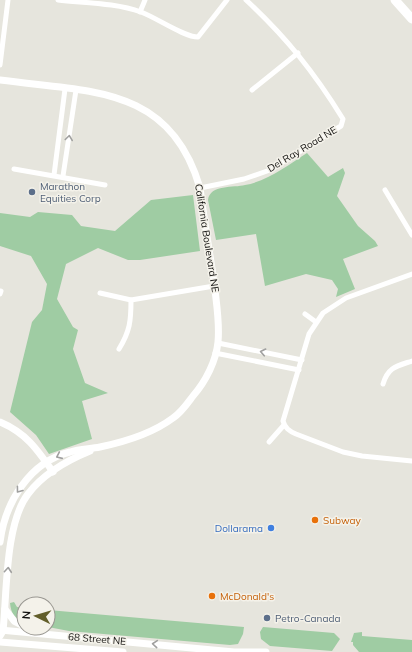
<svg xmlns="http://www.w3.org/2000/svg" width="412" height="652" font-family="Mulish,sans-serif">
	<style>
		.green { fill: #9fcca3 }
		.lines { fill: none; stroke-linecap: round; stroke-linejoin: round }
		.street { stroke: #fff; stroke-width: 5 }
		.secondary { stroke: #fff; stroke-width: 7 }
		.highway { stroke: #fff; stroke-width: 9 }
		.oneway { stroke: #a0a09f }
		.service-dot { fill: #5c6f8a; stroke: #f4f2ea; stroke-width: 1.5 }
		.food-dot { fill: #e8710a; stroke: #f4f2ea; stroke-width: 1.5 }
		.shop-dot { fill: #3f7fe0; stroke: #f4f2ea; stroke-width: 1.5 }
		.labels { text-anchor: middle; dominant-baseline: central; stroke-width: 3; stroke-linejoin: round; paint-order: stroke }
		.street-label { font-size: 10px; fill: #12110f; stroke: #f4f2ea }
		.service-label { font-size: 10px; fill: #4e5e75; stroke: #f4f2ea; text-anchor: start }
		.food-label { font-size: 10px; fill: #c56008; stroke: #f4f2ea; text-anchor: start }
		.shop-label { font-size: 10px; fill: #366cbe; stroke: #f4f2ea; text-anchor: end }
	</style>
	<rect width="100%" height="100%" fill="#e6e5dd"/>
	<!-- green -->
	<g class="green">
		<path d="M307,153l21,24 15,-9 2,5 -8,23 21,30 17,15 3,5 -35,13 12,30 -19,8 2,-8 -6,-9 -26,-6 -41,12 -9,-52 -40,6 -8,-40c2,-16 26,-12 37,-15 23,-4 43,-20 62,-32z"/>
		<polygon points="193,195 200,251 140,260 128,260 98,248 66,264 57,299 73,327 78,330 73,349 85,383 108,393 82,401 92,439 49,454 36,435 10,412 32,322 42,310 47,284 31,256 0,246 0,213 30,217 38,212 72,215 81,226 115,231 151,200"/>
		<path d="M14,602l3,5 7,1v14c-10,-4 -13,-9 -14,-19z"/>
		<polygon points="48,610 244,627 243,634 238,644 230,645 69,631 48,627"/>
		<polygon points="263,627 334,633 340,639 332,651 270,646 261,639 260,632"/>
		<polygon points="362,632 362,636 412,640 412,652 359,652 353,645 353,642 351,642 354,633"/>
	</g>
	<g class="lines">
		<!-- street -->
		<g class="street">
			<path d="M58,0c27,3 58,3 83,12 16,6 43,25 57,25l29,-37"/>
			<polyline points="140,12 145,0"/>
			<polyline points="0,65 8,0"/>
			<polyline points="252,90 298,53"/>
			<polyline points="14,169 105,185"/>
			<polyline points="54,175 65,89"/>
			<polyline points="63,176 76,90"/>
			<path d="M200,188l44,-9 26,-9 71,-44 2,-7c-29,-47 -57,-82 -97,-119"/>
			<polyline points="385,190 412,235"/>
			<path d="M412,274l-66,24 -23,15 -14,21 -26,87c2,7 6,10 13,13l47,18 19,4 50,5"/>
			<polyline points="100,293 131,300 214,286"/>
			<polyline points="0,294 1,291"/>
			<polyline points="305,314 316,322"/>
			<polyline points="218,343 302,360"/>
			<path d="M119,349c11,-18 12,-28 12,-49"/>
			<polyline points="215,353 299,370"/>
			<path d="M383,384c5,-17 14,-18 29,-23"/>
			<polyline points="269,442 284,425"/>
		</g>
		<!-- secondary -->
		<g class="secondary">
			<path d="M0,80c89,12 170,5 200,108 4,31 9,62 14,93 2,21 6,40 4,61 -2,19 -12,39 -25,54 -6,8 -12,17 -20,22 -20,15 -49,24 -73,29 -10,2 -20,2 -30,5 -41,10 -65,51 -70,90"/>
			<path d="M0,422c26,11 37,27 53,50"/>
			<polyline points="5,609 14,621 24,626"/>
			<polyline points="0,630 234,652 266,652"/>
			<path d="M0,636l3,-5c4,-38 2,-107 25,-137 15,-20 40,-34 62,-43"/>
			<polyline points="0,642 123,652"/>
		</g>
		<!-- highway -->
		<polyline class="highway" points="395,0 412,19"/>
	</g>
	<!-- one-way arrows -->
	<defs><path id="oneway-chevron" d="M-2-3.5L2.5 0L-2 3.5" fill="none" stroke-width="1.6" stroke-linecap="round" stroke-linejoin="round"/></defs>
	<g class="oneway">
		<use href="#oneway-chevron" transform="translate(69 138) rotate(-82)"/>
		<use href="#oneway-chevron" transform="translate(263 352) rotate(-168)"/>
		<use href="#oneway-chevron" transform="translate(59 456) rotate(156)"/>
		<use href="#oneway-chevron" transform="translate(19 490) rotate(127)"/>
		<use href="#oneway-chevron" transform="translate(8 570) rotate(-85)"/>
		<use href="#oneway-chevron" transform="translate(155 644) rotate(-175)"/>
	</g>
	<!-- markers -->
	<g class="service-dot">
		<circle cx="32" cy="192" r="4"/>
		<circle cx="267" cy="618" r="4"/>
	</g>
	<g class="food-dot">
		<circle cx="315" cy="520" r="4"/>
		<circle cx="212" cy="596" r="4"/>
	</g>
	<circle class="shop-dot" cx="271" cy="528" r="4"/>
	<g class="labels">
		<!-- street labels -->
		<g class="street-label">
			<text transform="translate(302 149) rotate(-31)">Del Ray Road NE</text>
			<text transform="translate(207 238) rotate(81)">California Boulevard NE</text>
			<text transform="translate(97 639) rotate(5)">68 Street NE</text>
		</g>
		<!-- service labels -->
		<g class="service-label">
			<text x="40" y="186">Marathon<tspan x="40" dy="12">Equities Corp</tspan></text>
			<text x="275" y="618">Petro-Canada</text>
		</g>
		<!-- food labels -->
		<g class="food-label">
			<text x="323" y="520">Subway</text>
			<text x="220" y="596">McDonald's</text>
		</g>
		<!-- shop labels -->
		<g class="shop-label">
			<text x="263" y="528">Dollarama</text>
		</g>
	</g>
	<!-- north arrow -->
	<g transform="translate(36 616) rotate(275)"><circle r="19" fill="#f4f2ea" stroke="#9a9892"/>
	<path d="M0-3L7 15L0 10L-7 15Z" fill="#625e2a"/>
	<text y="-6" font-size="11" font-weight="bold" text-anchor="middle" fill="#12110f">N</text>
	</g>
</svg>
